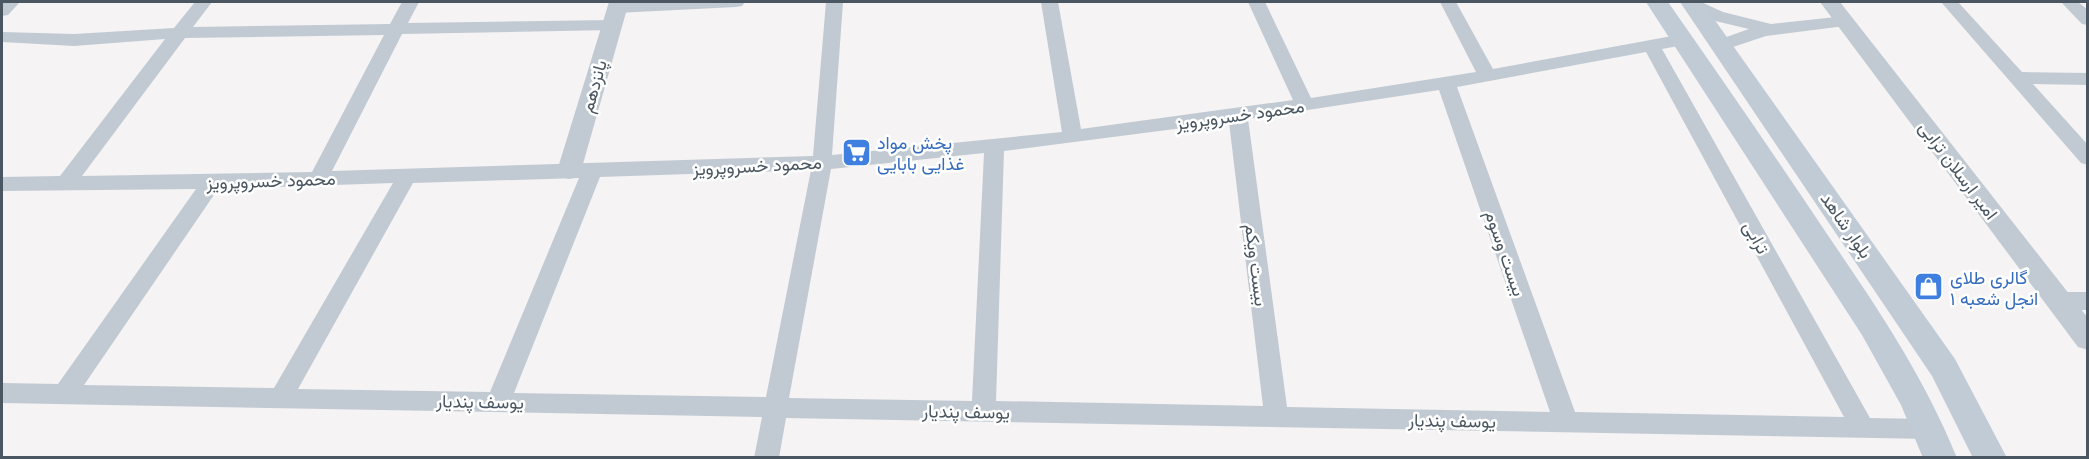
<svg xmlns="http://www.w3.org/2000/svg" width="2089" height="459" font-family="'Noto Sans',Vazirmatn,sans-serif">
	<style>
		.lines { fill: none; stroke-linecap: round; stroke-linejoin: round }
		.minor { fill: #c1cad2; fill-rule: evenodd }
		.tertiary { fill: #c1cad2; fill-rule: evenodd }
		.secondary { fill: #c1cbd6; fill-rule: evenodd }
		.labels { text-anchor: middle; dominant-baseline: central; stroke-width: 5; stroke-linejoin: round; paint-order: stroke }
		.street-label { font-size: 18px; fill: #4a5661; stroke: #fff }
		.shop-label { font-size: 18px; fill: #366cbe; stroke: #fff; text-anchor: start }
	</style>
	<rect width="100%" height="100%" fill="#f5f3f3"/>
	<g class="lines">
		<!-- minor -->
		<g class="minor">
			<polygon points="2,2 20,2 8,15 2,16"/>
			<path d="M195,2h17l-19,25 197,-3 12,-22h17l-11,21 203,-3 6,1 3,4 -3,4 -6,1 -209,4 -70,137 481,-15 13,-154h17l-11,153 230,-23 -21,-130h17l23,127 212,-29 -45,-98h17l46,96 165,-26 -36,-70h16l37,67 190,-35 6,2 3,4 -3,4 -27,5 208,369 60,1 9,3 3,7 -3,7 -9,3 -1144,-21 -7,40h-25l8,-41 -760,-14v-20l56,1 138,-195 -194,2v-14l58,-1 105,-137 -91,7 -72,-4v-10l72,2 100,-6zM384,35l-72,137 -230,4 103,-138zM1646,52l198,365 -269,-5 -118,-325zM1439,90l111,322 -263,-5 -39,-288zM1229,122l34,284 -267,-5 8,-250zM984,153l-12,248 -183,-3 42,-229zM811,170l-45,227 -252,-4 86,-216zM579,178l-89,214 -192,-3 115,-206zM393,183l-119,205 -190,-3 134,-196z"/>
			<polygon points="643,2 745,2 742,6 736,7 617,13 611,12 608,8 611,4"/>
			<polygon points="1686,2 1701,2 1723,12 1771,24 1845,16 1851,17 1854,21 1851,25 1845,26 1766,36 1721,51 1715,49 1712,45 1715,41 1749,29 1711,20 1687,8 1684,4"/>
			<polygon points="1941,2 1958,2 2022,72 2088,73 2088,85 2033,84 2088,145 2088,165 2081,163"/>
			<polygon points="2061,2 2078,2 2088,10 2088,25 2082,24"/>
			<polygon points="2058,292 2088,292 2088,310 2058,310 2050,307 2047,301 2050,295"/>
		</g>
		<!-- tertiary -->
		<g class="tertiary">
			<polygon points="609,2 629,2 581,171 578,177 569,179 560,177 557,171"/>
			<polygon points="1820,2 1840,2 2088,318 2088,350 2078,347"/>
		</g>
		<!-- secondary -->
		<g class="secondary">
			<path d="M1646,2h22c54,77 107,154 159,232 49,72 97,142 130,224h-34l-22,-53 -39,-70z"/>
			<polygon points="1680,2 1702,2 1955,359 2007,458 1973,458 1932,376"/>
		</g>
	</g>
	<!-- icons -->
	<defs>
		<symbol id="supermarket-square" viewBox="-11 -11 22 22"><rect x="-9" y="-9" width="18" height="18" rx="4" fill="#3f7fe0" stroke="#fff"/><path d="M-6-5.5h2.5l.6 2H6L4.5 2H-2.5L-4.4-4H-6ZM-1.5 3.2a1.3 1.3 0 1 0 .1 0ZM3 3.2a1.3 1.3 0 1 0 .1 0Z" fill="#fff"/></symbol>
		<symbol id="shop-square" viewBox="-11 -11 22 22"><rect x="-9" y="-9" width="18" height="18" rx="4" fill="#3f7fe0" stroke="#fff"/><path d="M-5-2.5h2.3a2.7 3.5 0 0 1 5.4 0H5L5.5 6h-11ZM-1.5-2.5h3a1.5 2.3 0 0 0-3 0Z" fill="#fff"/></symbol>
	</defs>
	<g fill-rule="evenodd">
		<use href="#supermarket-square" x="840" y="136" width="33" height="33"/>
		<use href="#shop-square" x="1912" y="270" width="33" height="33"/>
	</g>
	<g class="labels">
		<!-- street labels -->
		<g class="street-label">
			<text transform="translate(593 86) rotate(-74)">پانزدهم</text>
			<text transform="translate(1240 114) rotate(-8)">محمود خسروپرویز</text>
			<text transform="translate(757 165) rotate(-3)">محمود خسروپرویز</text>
			<text transform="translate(1959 170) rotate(53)">امیر ارسلان ترابی</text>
			<text transform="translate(271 180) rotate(-2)">محمود خسروپرویز</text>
			<text transform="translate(1847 225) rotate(55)">بلوار شاهد</text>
			<text transform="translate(1757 237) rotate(61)">ترابی</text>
			<text transform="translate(1506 253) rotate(71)">بیست وسوم</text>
			<text transform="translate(1257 265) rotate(83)">بیست ویکم</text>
			<text transform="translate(480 401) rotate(1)">یوسف پندیار</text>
			<text transform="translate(966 411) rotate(1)">یوسف پندیار</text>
			<text transform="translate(1452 420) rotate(1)">یوسف پندیار</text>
		</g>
		<!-- shop labels -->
		<g class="shop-label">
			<text x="877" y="142">پخش مواد<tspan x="877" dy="21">غذایی بابایی</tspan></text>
			<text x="1950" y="277">گالری طلای<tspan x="1950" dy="21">انجل شعبه ۱</tspan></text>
		</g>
	</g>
	<!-- border -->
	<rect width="2089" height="459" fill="none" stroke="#4a5661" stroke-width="6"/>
</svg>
